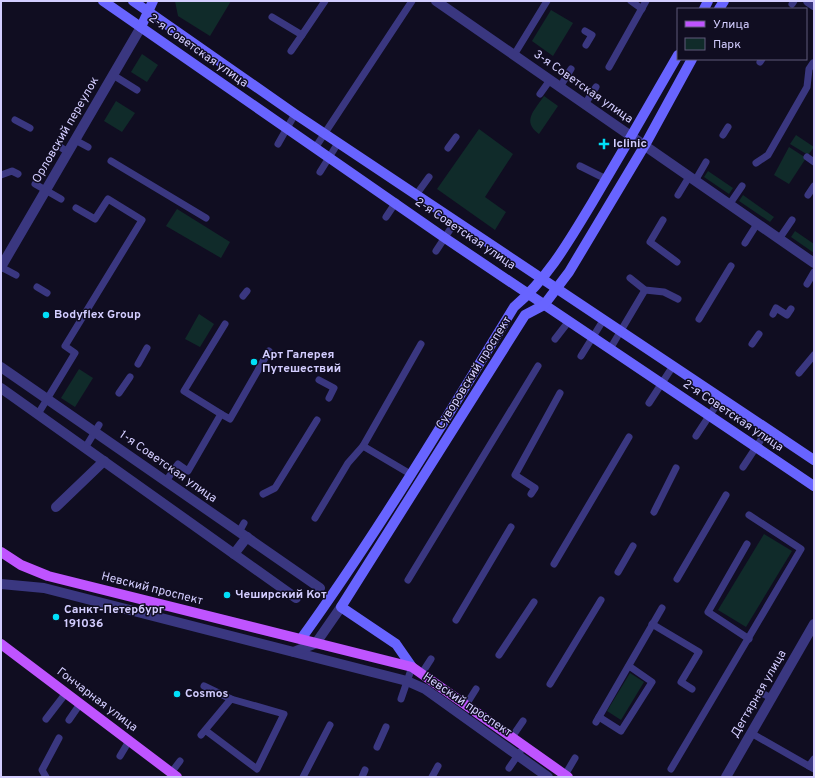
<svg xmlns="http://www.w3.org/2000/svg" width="815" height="778" font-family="Overpass,sans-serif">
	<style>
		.green { fill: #102b2a }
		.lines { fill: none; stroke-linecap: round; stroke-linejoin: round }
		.lane { stroke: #3a3780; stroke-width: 7 }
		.street { stroke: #3a3780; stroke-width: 10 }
		.secondary { stroke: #6864ff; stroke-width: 10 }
		.primary { stroke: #bf54ff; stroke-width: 10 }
		.poi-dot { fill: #00dff8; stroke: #100d21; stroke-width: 1.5 }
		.labels { text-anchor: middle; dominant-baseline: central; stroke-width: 3; stroke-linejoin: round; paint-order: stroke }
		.street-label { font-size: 12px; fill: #d3cdff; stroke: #100d21 }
		.poi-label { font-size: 12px; font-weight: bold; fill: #d3cdff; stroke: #100d21; text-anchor: start }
	</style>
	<rect width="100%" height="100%" fill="#100d21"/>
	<!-- green -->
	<g class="green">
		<polygon points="175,1 231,1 210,36 178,16"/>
		<polygon points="551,10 573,23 553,56 532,41"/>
		<polygon points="142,54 158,65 147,82 131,72"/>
		<path d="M544,96l14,10 -19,28c-18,-13 -4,-24 5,-38z"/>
		<polygon points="116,101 135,113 122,132 104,121"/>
		<polygon points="479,129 513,154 485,197 506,212 495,230 437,189"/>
		<polygon points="796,135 814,147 808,155 790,144"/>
		<polygon points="789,147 806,158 789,184 774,175"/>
		<polygon points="708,171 733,188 729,194 704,177"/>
		<polygon points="743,195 774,217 770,222 739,201"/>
		<polygon points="177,209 230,242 221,258 166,226"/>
		<polygon points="795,231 814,244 814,253 791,237"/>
		<polygon points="199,314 214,324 200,347 185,339"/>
		<polygon points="79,369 93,378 75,407 61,398"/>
		<polygon points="764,534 792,551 746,627 718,610"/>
		<polygon points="630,673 644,682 621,720 607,711"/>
	</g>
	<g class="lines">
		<!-- lane -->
		<g class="lane">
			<polyline points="631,1 642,9"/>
			<polyline points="792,4 794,1"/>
			<polyline points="272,17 302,35 325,1"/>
			<polyline points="585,31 592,35 586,45"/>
			<polyline points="291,51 302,35"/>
			<polyline points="514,55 547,1"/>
			<polyline points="760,62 762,59"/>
			<polyline points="609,67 646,1"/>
			<polyline points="113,75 137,90"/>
			<polyline points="560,87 571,69"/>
			<polyline points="540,94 550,80"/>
			<polyline points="585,104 596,87"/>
			<polyline points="15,120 30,128"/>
			<polyline points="723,135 728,127"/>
			<polyline points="75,140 88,147"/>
			<polyline points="278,144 295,114"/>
			<polyline points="57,145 68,152"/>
			<polyline points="315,148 412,1"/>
			<polyline points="448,148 456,137"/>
			<polyline points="807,157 814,162"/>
			<polyline points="111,161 206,218"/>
			<polyline points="756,163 768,155 807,87 809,69 813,63"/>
			<polyline points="580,166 606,179"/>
			<polyline points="320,172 338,143"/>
			<polyline points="1,175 12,171 18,174"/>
			<polyline points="695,181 706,162"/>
			<polyline points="35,184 61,199"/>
			<polyline points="416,195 429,177"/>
			<polyline points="678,195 689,177"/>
			<polyline points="808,195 814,186"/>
			<polyline points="729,205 742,186"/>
			<polyline points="386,217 396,202"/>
			<polyline points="663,220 650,242 677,262"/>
			<polyline points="779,239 792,220"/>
			<polyline points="745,243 757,224"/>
			<polyline points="436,251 455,222"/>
			<polyline points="1,267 16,275"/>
			<polyline points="630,278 645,290 664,292 678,299"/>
			<polyline points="807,284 814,272"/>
			<polyline points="37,287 47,293"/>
			<polyline points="243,296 247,291"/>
			<polyline points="773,314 776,308 787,315 791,309"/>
			<polyline points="699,319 731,266"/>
			<polyline points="555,339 569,321"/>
			<polyline points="752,344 759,334"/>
			<polyline points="610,349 645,290"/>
			<polyline points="581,356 604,319"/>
			<polyline points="138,364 147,348"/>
			<polyline points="799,373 814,355"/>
			<polyline points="319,380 334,388 329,398"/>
			<polyline points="119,393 130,377"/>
			<polyline points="649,403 673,366"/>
			<polyline points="38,414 75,353 65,346 142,220 108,199 95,219 76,208"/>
			<polyline points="221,414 184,391 225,324"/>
			<polyline points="696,436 721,398"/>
			<polyline points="363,446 412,475"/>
			<polyline points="85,448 99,425"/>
			<polyline points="743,467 768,429"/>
			<polyline points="166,481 178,464 188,471 221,414 230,419 269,351"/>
			<polyline points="263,494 275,488 317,420"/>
			<polyline points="531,494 535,488 515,475 560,393"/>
			<polyline points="654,512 676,468"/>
			<polyline points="315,518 348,463 363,446 421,344"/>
			<polyline points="239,532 244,523"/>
			<polyline points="747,544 708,612 749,639"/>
			<polyline points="554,564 629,437"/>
			<polyline points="618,572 633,546"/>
			<polyline points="677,579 726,495"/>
			<polyline points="408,580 538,366"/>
			<polyline points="456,620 511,527"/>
			<polyline points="652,624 699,652 681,682 692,689"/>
			<polyline points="499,655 534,602"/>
			<polyline points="422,673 431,659"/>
			<polyline points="550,684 601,600"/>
			<polyline points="204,686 231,699"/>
			<polyline points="760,692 771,698"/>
			<polyline points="401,699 412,667"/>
			<polyline points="466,705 476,689"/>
			<polyline points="599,717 621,731 652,682 629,666"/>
			<polyline points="46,719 66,693"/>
			<polyline points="69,720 80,704"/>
			<polyline points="596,722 662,608"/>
			<polyline points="751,733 814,769"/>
			<polyline points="201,735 231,699 284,714 257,769 205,730"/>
			<polyline points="512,737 523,721"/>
			<polyline points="377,747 386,727"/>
			<polyline points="120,756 129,741"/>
			<polyline points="809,766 814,759"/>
			<polyline points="509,768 520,752"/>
			<polyline points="671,769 801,549 749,515"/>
			<polyline points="171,773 180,761"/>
			<polyline points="565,775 575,758"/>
			<polyline points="46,777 42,770 59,738"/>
			<polyline points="303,777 330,725"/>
			<polyline points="362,777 365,770"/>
			<polyline points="432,777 438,766"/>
		</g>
		<!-- street -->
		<g class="street">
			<polyline points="436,1 814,263"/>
			<polyline points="808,1 814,5"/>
			<polyline points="1,267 141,27"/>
			<polyline points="1,367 320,588"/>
			<polyline points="1,388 296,598"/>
			<polyline points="56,507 104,461"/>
			<polyline points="234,554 247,537"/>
			<polyline points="1,584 44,588 407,681 425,689 548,777"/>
			<polyline points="294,652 316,643 341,607"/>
			<polyline points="726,777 814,624"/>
		</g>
		<!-- secondary -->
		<g class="secondary">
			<polyline points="103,1 445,238 814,486"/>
			<polyline points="133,1 295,114 814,460"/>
			<polyline points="704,9 708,1"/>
			<polyline points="719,9 724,1"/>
			<polyline points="141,27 153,1"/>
			<path d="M301,639c77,-107 144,-219 213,-332 34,-29 55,-66 78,-104 29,-49 58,-99 86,-148"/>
			<polyline points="412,667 396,644 341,607 525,315 544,305 569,272 645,145 692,59"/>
		</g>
		<!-- primary -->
		<g class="primary">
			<polyline points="1,552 21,565 48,576 412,667 568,777"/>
			<polyline points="1,644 177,777"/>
		</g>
	</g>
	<!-- markers -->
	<g class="poi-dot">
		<path d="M602 138h4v4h4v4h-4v4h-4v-4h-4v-4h4z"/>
		<circle cx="46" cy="315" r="4"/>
		<circle cx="254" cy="362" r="4"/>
		<circle cx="227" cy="595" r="4"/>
		<circle cx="56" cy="617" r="4"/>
		<circle cx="177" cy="694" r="4"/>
	</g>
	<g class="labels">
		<!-- street labels -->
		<g class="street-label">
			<text transform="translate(198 51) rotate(35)">2-я Советская улица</text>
			<text transform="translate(583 87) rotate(35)">3-я Советская улица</text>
			<text transform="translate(66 130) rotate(-60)">Орловский переулок</text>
			<text transform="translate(465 234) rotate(34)">2-я Советская улица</text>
			<text transform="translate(474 373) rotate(-58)">Суворовский проспект</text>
			<text transform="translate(733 416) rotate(34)">2-я Советская улица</text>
			<text transform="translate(168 467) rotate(35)">1-я Советская улица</text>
			<text transform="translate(152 589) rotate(14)">Невский проспект</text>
			<text transform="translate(759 694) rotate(-60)">Дегтярная улица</text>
			<text transform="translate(97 700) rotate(37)">Гончарная улица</text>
			<text transform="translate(467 705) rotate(34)">Невский проспект</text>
		</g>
		<!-- poi labels -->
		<g class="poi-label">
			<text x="613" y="144">Iclinic</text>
			<text x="54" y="315">Bodyflex Group</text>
			<text x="262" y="355">Арт Галерея<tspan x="262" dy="14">Путешествий</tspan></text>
			<text x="235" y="595">Чеширский Кот</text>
			<text x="64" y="610">Санкт-Петербург<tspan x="64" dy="14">191036</tspan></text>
			<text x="185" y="694">Cosmos</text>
		</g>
	</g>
	<!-- border -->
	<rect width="815" height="778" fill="none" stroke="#d3cdff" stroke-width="4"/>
	<!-- legend -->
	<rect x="677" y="8" width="130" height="52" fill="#100d21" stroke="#5e5a7a"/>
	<rect x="685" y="21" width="20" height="6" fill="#bf54ff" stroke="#5e5a7a"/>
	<text x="713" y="28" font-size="12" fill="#d3cdff">Улица</text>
	<rect x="685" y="38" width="20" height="12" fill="#102b2a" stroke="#5e5a7a"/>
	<text x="713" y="48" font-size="12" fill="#d3cdff">Парк</text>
</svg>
